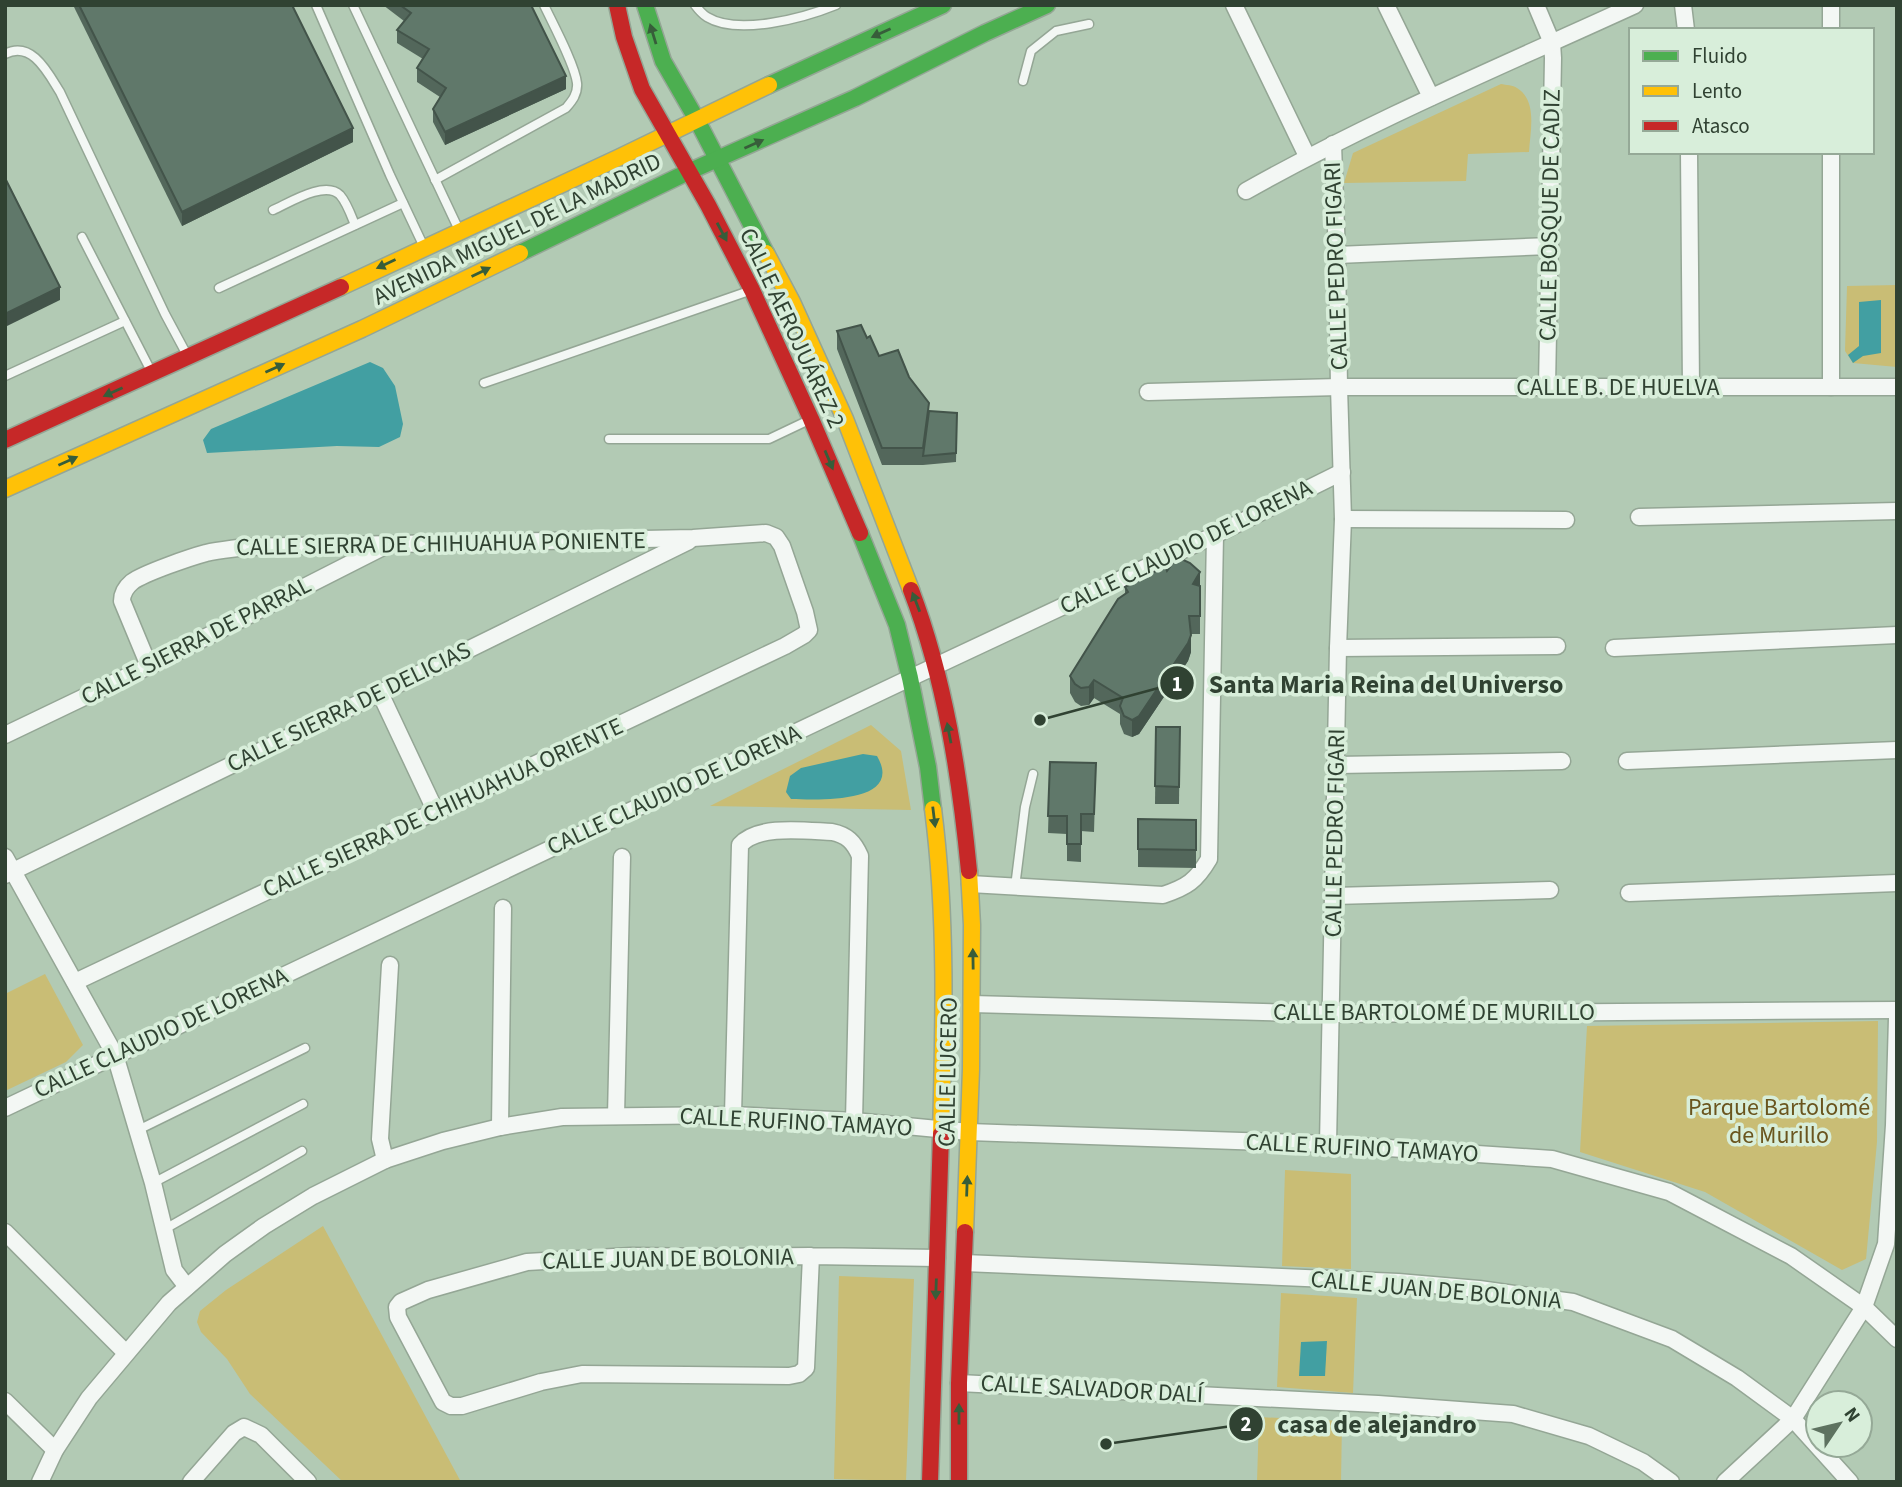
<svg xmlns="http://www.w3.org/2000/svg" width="1902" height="1487" font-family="'Source Sans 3',sans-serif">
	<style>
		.green { fill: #c9bd75 }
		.water { fill: #429fa2 }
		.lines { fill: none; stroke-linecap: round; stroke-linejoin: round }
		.lane-casing { stroke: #94a695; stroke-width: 11 }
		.street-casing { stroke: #94a695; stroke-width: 19 }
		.fast-casing { stroke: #94a695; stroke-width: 19 }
		.slow-casing { stroke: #94a695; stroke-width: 19 }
		.jam-casing { stroke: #94a695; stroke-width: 19 }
		.lane { stroke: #f3f7f4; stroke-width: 8 }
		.street { stroke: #f3f7f4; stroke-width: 16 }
		.fast { stroke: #4caf50; stroke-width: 16 }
		.slow { stroke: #ffc107; stroke-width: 16 }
		.jam { stroke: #c62828; stroke-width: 16 }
		.wall { fill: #53675b }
		.shaded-wall { fill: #43544a }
		.building { fill: #60786a; stroke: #43544a; stroke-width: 2 }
		.oneway { fill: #375d3a }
		.labels { text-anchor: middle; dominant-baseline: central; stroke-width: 7; stroke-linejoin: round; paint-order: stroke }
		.street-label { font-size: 24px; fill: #304232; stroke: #d8eeda }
		.park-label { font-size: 24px; fill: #6a551e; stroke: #d8eeda }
		.leader { fill: none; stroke: #304232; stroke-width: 2.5 }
		.callout-dot { fill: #304232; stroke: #d8eeda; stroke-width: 2.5 }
		.mark-label { font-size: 21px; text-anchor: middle; font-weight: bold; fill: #fff }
		.callout-label { font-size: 26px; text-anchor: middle; font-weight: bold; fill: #304232; stroke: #d8eeda; stroke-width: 7; stroke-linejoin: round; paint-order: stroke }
	</style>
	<rect width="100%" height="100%" fill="#b2cab4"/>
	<!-- green -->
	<g class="green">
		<path d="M1501,84c5,1 12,1 16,4 21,13 13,44 12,64l-61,2 -2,27 -122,2 9,-30z"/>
		<polygon points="1897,285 1897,367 1853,363 1845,351 1847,286"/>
		<polygon points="871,725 901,751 911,810 710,806"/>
		<polygon points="45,974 83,1045 66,1062 5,1091 5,994"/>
		<polygon points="1878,1021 1877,1142 1866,1259 1842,1270 1705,1192 1580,1152 1587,1026"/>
		<polygon points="1285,1170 1351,1174 1351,1269 1282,1266"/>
		<polygon points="323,1226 461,1482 343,1482 250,1394 227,1359 201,1332 197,1322 200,1311 226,1290"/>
		<polygon points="839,1276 914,1279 906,1481 834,1479"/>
		<polygon points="1281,1293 1357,1298 1353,1393 1277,1387"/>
		<polygon points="1259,1417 1342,1421 1341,1482 1257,1482"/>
	</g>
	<!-- water -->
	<g class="water">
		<polygon points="1881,300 1881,353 1863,356 1853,363 1848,355 1859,346 1859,302"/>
		<polygon points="370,362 383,368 395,386 403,424 400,437 379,447 337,446 207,453 203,440 211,429"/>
		<path d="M863,754l14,2c28,48 -59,44 -86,43l-5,-7 4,-16 11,-8z"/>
		<polygon points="1327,1341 1325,1376 1299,1376 1301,1342"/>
	</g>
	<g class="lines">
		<defs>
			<g id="lane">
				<polyline points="316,5 390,175 424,247"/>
				<polyline points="353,5 458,228"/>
				<path d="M695,5c3,4 7,9 12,12 31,19 97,1 129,-12"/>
				<path d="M5,54c27,-14 43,19 55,38l105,222 22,41"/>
				<polyline points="1023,81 1031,51 1056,31 1089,24"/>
				<path d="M435,180l131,-72c6,-7 12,-14 11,-25 -2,-18 -24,-59 -33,-78"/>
				<path d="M273,210c16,-7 52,-30 67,-15 7,8 11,20 15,30"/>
				<polyline points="82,237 151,371"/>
				<polyline points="219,288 403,203"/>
				<polyline points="5,376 125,321"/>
				<polyline points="484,383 749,291"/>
				<polyline points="609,439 769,439 809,420"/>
				<polyline points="1015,887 1025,807 1033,774"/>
				<polyline points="138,1130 305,1048"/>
				<polyline points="153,1183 303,1104"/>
				<polyline points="165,1229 302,1151"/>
			</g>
			<g id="street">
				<polyline points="1234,5 1307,156"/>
				<polyline points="1386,5 1431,97"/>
				<polyline points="1536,5 1552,43 1553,58 1547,387"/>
				<polyline points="1683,5 1686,30"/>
				<polyline points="1831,5 1831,30"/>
				<polyline points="1689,152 1691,387"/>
				<path d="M1246,191c126,-71 258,-126 389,-186"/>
				<polyline points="1337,255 1550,246"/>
				<polyline points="1831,387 1831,152"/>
				<polyline points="1148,392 1339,387 1897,387"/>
				<polyline points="1639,517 1897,511"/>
				<polyline points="1343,519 1566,520"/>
				<polyline points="1338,648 1557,646"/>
				<polyline points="1614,648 1897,635"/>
				<polyline points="380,693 436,812"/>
				<polyline points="5,735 149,666 381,548"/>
				<polyline points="1627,761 1897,750"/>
				<polyline points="1337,765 1562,761"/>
				<polyline points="5,857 115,1055 153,1183 174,1270 187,1287"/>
				<polyline points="5,875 380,693 689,541"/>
				<path d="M970,884l193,11c24,-8 33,-14 46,-36l6,-324"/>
				<polyline points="1629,893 1897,883"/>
				<polyline points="1334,896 1550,890"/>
				<path d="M75,982l710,-336 19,-11 5,-5 -4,-18 -23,-66 -6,-9 -10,-4 -73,5 -448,9c-13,2 -26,3 -39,6 -15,4 -62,20 -74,29 -6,5 -10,11 -10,19l27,65"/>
				<polyline points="972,1004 1331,1014 1897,1010"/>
				<polyline points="5,1108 910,678 1215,535 1342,472"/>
				<path d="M733,1115l7,-270c18,-21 67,-14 92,-13 15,3 22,10 28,24l-6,265"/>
				<polyline points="616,1116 622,857"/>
				<polyline points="500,1127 503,908"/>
				<polyline points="1328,1144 1338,648 1343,519 1339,387 1337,255 1333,144"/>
				<polyline points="385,1160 380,1139 390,965"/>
				<polyline points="5,1232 126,1353"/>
				<polyline points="811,1256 806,1368 799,1374 789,1376 582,1374 541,1382 462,1406 451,1406 443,1402 398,1317 397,1307 401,1302 428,1290 527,1262 631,1256 723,1257 811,1256 937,1258"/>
				<polyline points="964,1263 1398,1282 1479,1289 1573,1302 1672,1339 1737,1378 1793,1419 1850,1482"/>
				<polyline points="959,1383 1378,1404 1513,1414 1589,1436 1643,1462 1671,1482"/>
				<polyline points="5,1401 55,1450"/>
				<polyline points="40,1482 55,1450 89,1398 169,1303 225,1254 264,1226 313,1196 385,1160 443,1141 500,1127 562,1117 733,1115 854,1121 969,1132 1328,1144 1552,1159 1669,1192 1791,1256 1864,1307 1897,1339"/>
				<polyline points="191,1482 234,1433 244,1427 261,1435 308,1482"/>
				<polyline points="1725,1482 1793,1419 1864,1307 1886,1244 1894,1125 1897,1018"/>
			</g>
			<g id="fast">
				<polyline points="645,5 663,61 697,120 766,253"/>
				<polyline points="769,85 943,5"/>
				<polyline points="520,253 688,172 855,98 985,33 1047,5"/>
				<polyline points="860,533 897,625 910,678 928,767 933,809"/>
			</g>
			<g id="slow">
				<polyline points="766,253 792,302 845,419 911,590"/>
				<polyline points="341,287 618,158 769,85"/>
				<polyline points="5,489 362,329 520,253"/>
				<path d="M933,809c14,108 11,217 8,325"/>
				<polyline points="965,1232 971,1069 972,925 969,871"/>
			</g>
			<g id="jam">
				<polyline points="617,5 624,37 642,89 708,205 752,290 811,419 860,533"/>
				<polyline points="5,440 341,287"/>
				<path d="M911,590c34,89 49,187 58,281"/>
				<polyline points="930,1482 941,1134"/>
				<polyline points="959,1482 959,1383 965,1232"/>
			</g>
		</defs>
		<!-- lane casing -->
		<use href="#lane" class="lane-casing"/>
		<!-- street casing -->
		<use href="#street" class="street-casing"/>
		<!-- fast casing -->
		<use href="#fast" class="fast-casing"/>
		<!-- slow casing -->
		<use href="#slow" class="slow-casing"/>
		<!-- jam casing -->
		<use href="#jam" class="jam-casing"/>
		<!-- lane -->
		<use href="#lane" class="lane"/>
		<!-- street -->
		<use href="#street" class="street"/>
		<!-- fast -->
		<use href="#fast" class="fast"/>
		<!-- slow -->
		<use href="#slow" class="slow"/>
		<!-- jam -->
		<use href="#jam" class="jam"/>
	</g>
	<!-- wall -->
	<g class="wall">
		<polygon points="73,5 292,5 353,142 182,226"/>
		<polygon points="383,5 531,5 566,89 445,145 433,122 433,109 440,97 417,82 417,68 423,59 397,43 397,30 404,21"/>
		<polygon points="837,331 867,338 879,356 909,377 929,411 957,413 956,462 923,465 882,465 837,349"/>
		<polygon points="1167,571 1200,572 1200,634 1191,634 1191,652 1188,661 1139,734 1132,737 1124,734 1120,724 1120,714 1094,698 1089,705 1081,706 1075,702 1070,693 1070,676 1125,594 1125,587"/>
		<polygon points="1156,727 1180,727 1179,804 1155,804"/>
		<polygon points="1050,762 1096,763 1094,832 1081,831 1081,862 1067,861 1067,834 1048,833"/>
		<polygon points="1138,819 1196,821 1196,868 1138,867"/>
	</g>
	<!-- shaded-wall -->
	<g class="shaded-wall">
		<polygon points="566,76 566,89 445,145 445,132"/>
		<polygon points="353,128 353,142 182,226 182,212"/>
		<polygon points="60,287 60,300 5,327 5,314"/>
		<polygon points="1200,572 1200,589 1193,584"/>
		<polygon points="1191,635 1191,652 1188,661 1139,734 1132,737 1132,720"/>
		<polygon points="1094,680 1094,698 1089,705 1089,687"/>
	</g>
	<!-- building -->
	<g class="building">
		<polygon points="79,5 292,5 353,128 182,212"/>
		<polygon points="400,5 531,5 566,76 445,132 433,109 446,88 417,68 429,49 397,30 411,13"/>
		<polygon points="5,178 60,287 5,314"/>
		<polygon points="861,325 867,338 870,336 879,356 898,350 909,377 929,403 923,448 882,448 837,331"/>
		<polygon points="929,411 957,413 956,453 923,456"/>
		<polygon points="1177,557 1190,563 1200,572 1193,584 1200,586 1200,616 1189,616 1191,635 1188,643 1139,716 1132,720 1124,716 1120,706 1123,698 1094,680 1089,687 1081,688 1075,684 1070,676 1118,599 1128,592 1125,587 1165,566 1167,571"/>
		<polygon points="1156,727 1180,727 1179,787 1155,786"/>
		<polygon points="1050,762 1096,763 1094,814 1081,814 1081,844 1067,844 1067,816 1048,816"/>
		<polygon points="1138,819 1196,820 1196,850 1138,849"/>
	</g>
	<!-- one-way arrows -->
	<defs><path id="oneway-solid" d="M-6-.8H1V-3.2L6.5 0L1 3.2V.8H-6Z" transform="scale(1.75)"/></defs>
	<g class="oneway">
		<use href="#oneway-solid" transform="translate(881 33) rotate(156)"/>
		<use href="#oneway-solid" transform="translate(653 34) rotate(-107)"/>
		<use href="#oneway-solid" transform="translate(754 144) rotate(-24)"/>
		<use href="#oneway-solid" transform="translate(722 232) rotate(62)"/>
		<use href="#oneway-solid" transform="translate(386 264) rotate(155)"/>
		<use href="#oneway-solid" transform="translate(481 272) rotate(-26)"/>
		<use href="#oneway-solid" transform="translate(275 368) rotate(-24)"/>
		<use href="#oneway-solid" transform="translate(113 392) rotate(156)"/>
		<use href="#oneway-solid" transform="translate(829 460) rotate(67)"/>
		<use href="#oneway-solid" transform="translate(68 461) rotate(-24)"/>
		<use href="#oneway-solid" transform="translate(916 602) rotate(-111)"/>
		<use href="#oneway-solid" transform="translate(949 733) rotate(-101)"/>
		<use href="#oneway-solid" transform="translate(934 817) rotate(83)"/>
		<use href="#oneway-solid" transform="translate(973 959) rotate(-91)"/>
		<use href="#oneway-solid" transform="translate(967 1186) rotate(-88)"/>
		<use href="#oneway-solid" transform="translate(936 1289) rotate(92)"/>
		<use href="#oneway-solid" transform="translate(959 1414) rotate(-90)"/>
	</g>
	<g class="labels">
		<!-- street labels -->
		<g class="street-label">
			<text transform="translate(1550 215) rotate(-89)">CALLE BOSQUE DE CADIZ</text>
			<text transform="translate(517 229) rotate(-26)">AVENIDA MIGUEL DE LA MADRID</text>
			<text transform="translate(1336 266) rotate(-92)">CALLE PEDRO FIGARI</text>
			<text transform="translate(792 328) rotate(65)">CALLE AEROJUÁREZ 2</text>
			<text x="1618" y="387">CALLE B. DE HUELVA</text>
			<text transform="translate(441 544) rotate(-1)">CALLE SIERRA DE CHIHUAHUA PONIENTE</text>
			<text transform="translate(1186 547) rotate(-26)">CALLE CLAUDIO DE LORENA</text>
			<text transform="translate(196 641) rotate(-27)">CALLE SIERRA DE PARRAL</text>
			<text transform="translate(349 707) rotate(-26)">CALLE SIERRA DE DELICIAS</text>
			<text transform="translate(674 790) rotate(-25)">CALLE CLAUDIO DE LORENA</text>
			<text transform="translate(443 808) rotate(-25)">CALLE SIERRA DE CHIHUAHUA ORIENTE</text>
			<text transform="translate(1335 833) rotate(-89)">CALLE PEDRO FIGARI</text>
			<text x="1434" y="1012">CALLE BARTOLOMÉ DE MURILLO</text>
			<text transform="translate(161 1033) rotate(-25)">CALLE CLAUDIO DE LORENA</text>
			<text transform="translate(948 1072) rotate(-89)">CALLE LUCERO</text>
			<text transform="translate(796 1122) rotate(3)">CALLE RUFINO TAMAYO</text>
			<text transform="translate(1362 1148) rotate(3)">CALLE RUFINO TAMAYO</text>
			<text transform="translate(668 1259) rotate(-1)">CALLE JUAN DE BOLONIA</text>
			<text transform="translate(1436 1290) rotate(5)">CALLE JUAN DE BOLONIA</text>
			<text transform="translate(1092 1389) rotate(3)">CALLE SALVADOR DALÍ</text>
		</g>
		<!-- park labels -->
		<g class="park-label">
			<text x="1779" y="1107">Parque Bartolomé<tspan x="1779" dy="28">de Murillo</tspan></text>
		</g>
	</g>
	<!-- callouts -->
	<path class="leader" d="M1040 720L1177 683M1106 1444L1246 1424"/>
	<g class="callout-dot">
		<circle cx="1040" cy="720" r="7"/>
		<circle cx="1106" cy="1444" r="7"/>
		<circle cx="1177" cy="683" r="18"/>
		<circle cx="1246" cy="1424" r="18"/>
	</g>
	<g class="mark-label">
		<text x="1177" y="691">1</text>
		<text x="1246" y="1431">2</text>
	</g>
	<g class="callout-label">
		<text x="1386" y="693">Santa Maria Reina del Universo</text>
		<text x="1377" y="1433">casa de alejandro</text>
	</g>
	<!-- border -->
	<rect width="1902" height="1487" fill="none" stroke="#304232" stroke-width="14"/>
	<!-- legend -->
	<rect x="1629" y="28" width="245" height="126" fill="#d8eeda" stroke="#95a997" stroke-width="2"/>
	<rect x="1643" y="51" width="35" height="10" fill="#4caf50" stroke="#95a997" stroke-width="2"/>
	<text x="1692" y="63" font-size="21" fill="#304232">Fluido</text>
	<rect x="1643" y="86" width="35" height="10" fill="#ffc107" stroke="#95a997" stroke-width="2"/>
	<text x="1692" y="98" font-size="21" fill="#304232">Lento</text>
	<rect x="1643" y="121" width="35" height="10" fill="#c62828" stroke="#95a997" stroke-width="2"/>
	<text x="1692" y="133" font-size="21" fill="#304232">Atasco</text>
	<!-- north arrow -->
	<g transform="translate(1839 1424) rotate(55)"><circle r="33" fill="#d8eeda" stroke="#95a997" stroke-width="2"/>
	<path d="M0-5L12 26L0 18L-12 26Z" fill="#5e7260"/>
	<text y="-10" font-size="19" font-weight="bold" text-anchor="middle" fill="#304232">N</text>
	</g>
</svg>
